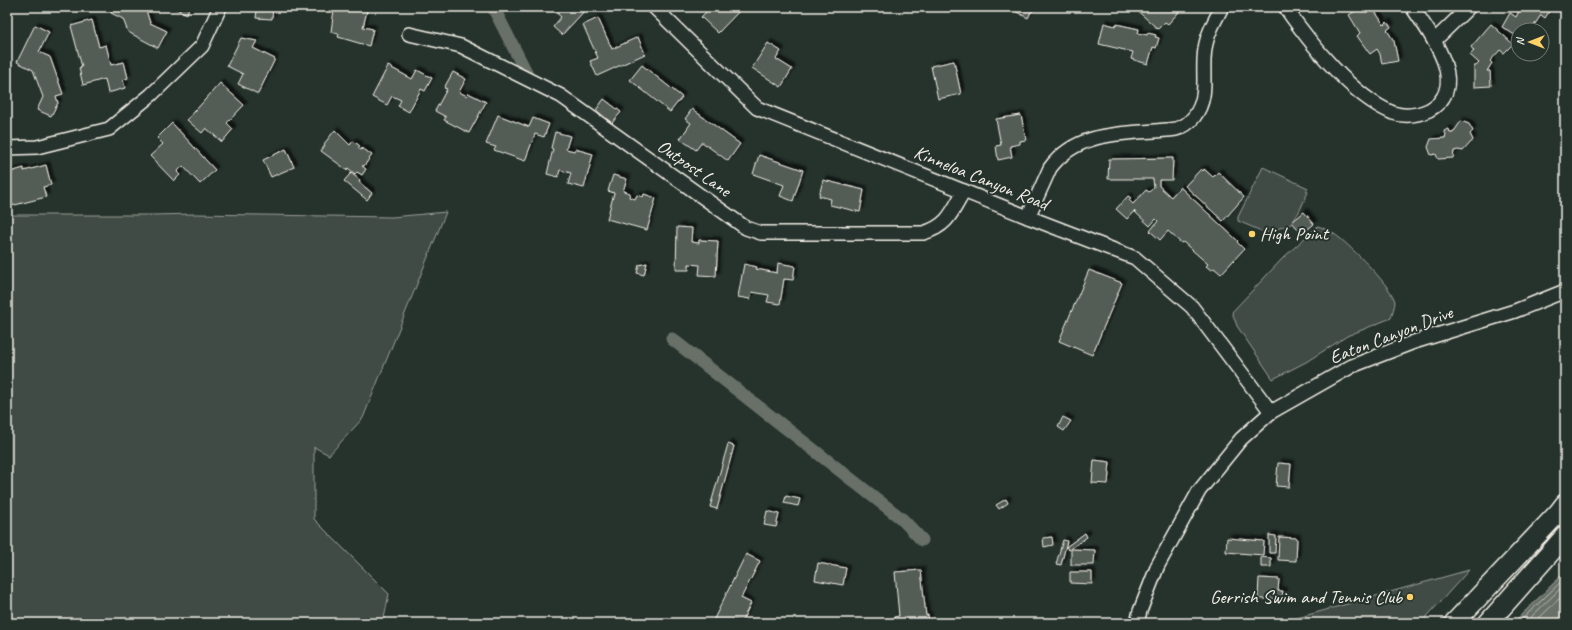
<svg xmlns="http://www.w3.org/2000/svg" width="1572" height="630" font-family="Caveat,sans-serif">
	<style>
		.green { fill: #414b45; stroke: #9a9e96 }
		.water { fill: #676f68; stroke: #9fa39b }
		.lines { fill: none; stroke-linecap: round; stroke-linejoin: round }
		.shore { stroke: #bcbdb5; stroke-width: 1 }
		.canal { stroke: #676f68; stroke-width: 13 }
		.building { fill: #525c55; stroke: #f4f1e8; filter: url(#shadow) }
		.minor-casing { stroke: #f4f1e8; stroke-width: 16 }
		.secondary-casing { stroke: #f4f1e8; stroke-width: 22 }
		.minor { stroke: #26332d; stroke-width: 13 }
		.secondary { stroke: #26332d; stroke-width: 19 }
		.poi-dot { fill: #ffd166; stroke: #26332d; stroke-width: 1.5 }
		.labels { text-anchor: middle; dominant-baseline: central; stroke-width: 4; stroke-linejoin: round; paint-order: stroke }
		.street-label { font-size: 19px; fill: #f4f1e8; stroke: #26332d }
		.poi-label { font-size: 19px; fill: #f4f1e8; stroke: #26332d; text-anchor: start }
	</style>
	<defs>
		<filter id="shadow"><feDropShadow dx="3.5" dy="-3.5" stdDeviation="1" flood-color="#0009"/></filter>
	</defs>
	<rect width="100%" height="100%" fill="#26332d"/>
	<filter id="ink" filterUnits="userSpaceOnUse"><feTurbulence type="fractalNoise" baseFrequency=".025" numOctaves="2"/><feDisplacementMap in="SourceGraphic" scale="8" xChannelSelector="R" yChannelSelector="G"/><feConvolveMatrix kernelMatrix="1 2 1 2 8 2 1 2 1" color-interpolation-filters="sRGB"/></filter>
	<g filter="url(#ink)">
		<!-- green -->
		<g class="green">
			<polygon points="1263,167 1308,188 1306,191 1308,192 1299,212 1291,224 1266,233 1238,221 1238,217"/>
			<polygon points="446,212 363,418 329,455 314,447 314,519 389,594 383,623 7,623 7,215 153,215 195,214 392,217"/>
			<path d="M1318,226c9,3 17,8 24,14 13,11 50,47 53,62 0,4 -3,11 -4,16l-44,18 -41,26 -33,17 -36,-53 -5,-14 51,-54z"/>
			<polygon points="1469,570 1421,623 1279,623"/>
		</g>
		<!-- water -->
		<polygon class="water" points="1565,572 1565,623 1513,623"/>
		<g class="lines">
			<!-- shore -->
			<g class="shore">
				<polyline points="1518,623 1565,578"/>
				<polyline points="1525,623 1565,584"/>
				<polyline points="1534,623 1565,593"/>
			</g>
			<!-- canal -->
			<g class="canal">
				<polyline points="493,7 526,72"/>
				<polyline points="672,339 902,519 922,540"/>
			</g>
		</g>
		<!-- building -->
		<g class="building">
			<polygon points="113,7 145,7 150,23 167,31 158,48 128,32 123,19 111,13"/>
			<polygon points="172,7 189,7 187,14"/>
			<polygon points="242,7 273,7 272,19 256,18 257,10 242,9"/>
			<polygon points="332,7 368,7 363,27 373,29 369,46 338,37 339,34 331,32 334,9 332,9"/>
			<polygon points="550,7 588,7 562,35 553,27 561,17"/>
			<polygon points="711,7 743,7 718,33 701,17"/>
			<polygon points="1007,7 1036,7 1036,9 1031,12 1028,18"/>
			<polygon points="1133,7 1164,7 1166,9 1168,7 1173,7 1179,12 1168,24 1165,22 1158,29"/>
			<polygon points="1356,7 1372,7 1384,25 1387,22 1391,27 1387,30 1394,41 1398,61 1382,64 1380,54 1377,49 1370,54 1357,36 1360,33 1349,15 1358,9"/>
			<polygon points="1513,7 1552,7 1545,18 1541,15 1531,30 1518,30 1518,37 1502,27 1510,13 1516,17 1519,11"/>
			<polygon points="598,18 612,49 638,37 645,54 597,76 590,61 598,58 583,25"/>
			<polygon points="92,20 99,47 106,45 111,65 124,62 128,78 123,80 125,88 108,93 105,79 83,85 79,68 82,67 71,26"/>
			<polygon points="1104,23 1115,26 1116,24 1139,29 1138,33 1147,35 1148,33 1156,35 1155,37 1159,38 1156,48 1153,47 1148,64 1131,59 1133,52 1099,44"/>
			<polygon points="1491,24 1513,44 1504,53 1500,50 1490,61 1492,63 1487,71 1490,71 1491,86 1474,87 1474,66 1476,66 1479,63 1470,55 1474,51 1471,47"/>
			<polygon points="35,25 49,32 39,52 50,57 63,94 56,96 58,103 51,116 37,110 43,97 33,70 17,62"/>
			<polygon points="241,38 257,41 253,48 275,59 258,94 238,84 243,74 227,66"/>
			<polygon points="768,43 781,51 776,59 792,69 781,87 752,68"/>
			<polygon points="954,61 961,94 938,99 931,66"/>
			<polygon points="642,65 682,97 670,112 630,80"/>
			<polygon points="388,66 412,79 417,70 432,78 425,91 421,89 409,112 398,106 401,100 392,96 387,105 372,97"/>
			<polygon points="453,72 466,79 459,92 467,96 468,93 486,102 469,133 444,120 446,117 435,111 447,89 444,88"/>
			<polygon points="220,83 244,105 227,123 233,129 222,142 206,128 202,133 187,120"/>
			<polygon points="604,99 621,112 612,123 596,110"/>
			<polygon points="692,109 740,144 728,161 702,142 696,150 680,139 691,123 685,119"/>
			<polygon points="498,115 529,127 533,118 549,124 544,137 535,134 525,161 494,150 496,147 486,144"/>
			<polygon points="1021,115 1026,140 1020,141 1020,144 1010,146 1012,157 998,160 996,146 1001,145 996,119"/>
			<polygon points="1461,121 1469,124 1473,131 1470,134 1473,140 1463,151 1458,150 1454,151 1453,158 1438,159 1436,154 1431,155 1428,147 1431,139 1445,138 1446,134 1444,131 1449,129 1450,133 1453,133"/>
			<polygon points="172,123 215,170 200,184 183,166 177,172 180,175 174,181 150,156 163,144 157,138"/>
			<polygon points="335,130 350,145 353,141 360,146 358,148 361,150 362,148 372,155 364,166 362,166 366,169 362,175 357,172 355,174 348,168 347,170 321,151 325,145 324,144"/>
			<polygon points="555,132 570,136 566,149 574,151 575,149 593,154 584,188 568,184 571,173 560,170 558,177 547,174 553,149 551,148"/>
			<polygon points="286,149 294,167 271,177 263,160"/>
			<polygon points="759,155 803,170 793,201 780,196 784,185 753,174"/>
			<polygon points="1173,158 1172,180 1159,180 1159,186 1171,197 1180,187 1238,241 1237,242 1244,249 1221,274 1214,268 1211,270 1206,266 1208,264 1183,242 1181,243 1168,231 1160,240 1150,231 1158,221 1156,219 1150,226 1134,211 1127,219 1116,209 1128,196 1131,198 1129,200 1133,204 1146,190 1149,192 1154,187 1153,179 1108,179 1109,159"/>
			<polygon points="46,165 51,185 43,187 46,197 7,207 7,173 24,168 24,171"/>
			<polygon points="1201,169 1203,171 1204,169 1213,177 1218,172 1244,197 1223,221 1185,186"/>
			<polygon points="351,173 360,180 359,182 372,193 367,200 344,181"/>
			<polygon points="613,175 627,179 623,191 630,193 629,197 635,199 637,195 643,197 644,194 656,198 647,230 607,219 614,193 608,191"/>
			<polygon points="823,180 864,190 860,212 830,205 831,199 819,196"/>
			<polygon points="1304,212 1314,224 1302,234 1292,222"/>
			<polygon points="677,227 692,228 691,242 699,243 699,240 718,241 716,276 699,275 700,265 689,264 689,270 676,270"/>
			<polygon points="647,263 644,275 637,273 639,265"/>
			<polygon points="778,263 795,266 793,280 784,279 780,304 767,302 769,295 752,292 750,299 738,297 744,264 757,267 756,269 777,273"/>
			<polygon points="1089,270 1122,283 1092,355 1059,341"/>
			<polygon points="1063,417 1071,421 1064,431 1058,427"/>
			<polygon points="728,444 734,446 717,509 710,507"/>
			<polygon points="1094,460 1110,462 1108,484 1092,483"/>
			<polygon points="1278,463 1291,464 1289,487 1276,486"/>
			<polygon points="786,496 800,499 798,506 784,503"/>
			<polygon points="1006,499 1008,503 999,509 996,505"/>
			<polygon points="767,511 779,514 776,527 764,525"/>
			<polygon points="1085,533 1087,537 1069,550 1066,547"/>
			<polygon points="1269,535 1276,536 1275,553 1269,553"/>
			<polygon points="1052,537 1053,545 1044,547 1043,538"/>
			<polygon points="1279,537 1297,538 1296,561 1278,560"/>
			<polygon points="1227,538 1264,541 1263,555 1226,552"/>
			<polygon points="1063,540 1067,541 1061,565 1056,564"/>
			<polygon points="1071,549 1095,550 1094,565 1071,565"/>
			<polygon points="746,554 760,561 741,598 751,603 741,623 735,620 733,623 712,623"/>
			<polygon points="1261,557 1271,558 1271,567 1261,567"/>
			<polygon points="818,563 846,568 843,585 815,580"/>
			<polygon points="921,570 926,616 928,615 929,623 895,623 894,617 899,616 895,572"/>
			<polygon points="1070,572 1092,572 1092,584 1070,583"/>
			<polygon points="1259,578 1279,579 1278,591 1283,591 1282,597 1278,597 1277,599 1260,599 1258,597"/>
		</g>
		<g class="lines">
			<defs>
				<g id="minor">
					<polyline points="654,7 757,108 1028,217 1135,258 1192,307 1271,412"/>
					<path d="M1285,7c25,36 67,89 108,106 12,4 25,2 36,-3 43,-23 0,-78 -17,-103"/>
					<path d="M409,34l52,12 100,50 185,132 15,5h162c25,-7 29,-21 41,-42"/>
					<polyline points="1434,41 1469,7"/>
					<polyline points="7,148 37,147 109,129 151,95 202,46 220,7"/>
					<path d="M1028,217l22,-49c30,-41 82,-33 126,-39 8,-2 13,-6 18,-12 16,-21 7,-44 11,-68 2,-15 10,-29 17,-42"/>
					<polyline points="1137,623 1140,611 1158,565 1199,491 1241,439 1271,412 1352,366 1414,342 1515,311 1565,291"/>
				</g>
				<g id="secondary">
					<polyline points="1454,623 1558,513 1565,504"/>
					<polyline points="1488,623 1565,536"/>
				</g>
			</defs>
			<!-- minor casing -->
			<use href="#minor" class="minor-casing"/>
			<!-- secondary casing -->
			<use href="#secondary" class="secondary-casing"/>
			<!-- minor -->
			<use href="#minor" class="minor"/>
			<!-- secondary -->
			<use href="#secondary" class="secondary"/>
		</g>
	</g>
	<!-- markers -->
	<g class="poi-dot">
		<circle cx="1252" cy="234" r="4"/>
		<circle cx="1410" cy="597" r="4"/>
	</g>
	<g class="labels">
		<!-- street labels -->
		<g class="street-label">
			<text transform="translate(694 168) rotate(35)">Outpost Lane</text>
			<text transform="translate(981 178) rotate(22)">Kinneloa Canyon Road</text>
			<text transform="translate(1391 335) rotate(-21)">Eaton Canyon Drive</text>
		</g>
		<!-- poi labels -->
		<g class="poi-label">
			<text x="1260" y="234">High Point</text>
			<text x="1402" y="597" text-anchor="end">Gerrish Swim and Tennis Club</text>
		</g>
	</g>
	<!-- margin -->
	<rect width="1572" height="630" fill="none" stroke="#26332d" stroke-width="24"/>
	<rect x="12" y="12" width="1548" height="606" fill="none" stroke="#f4f1e8" stroke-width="1.5" filter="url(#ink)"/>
	<!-- north arrow -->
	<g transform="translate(1530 42) rotate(270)"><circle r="19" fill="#26332d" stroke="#787f78"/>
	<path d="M0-3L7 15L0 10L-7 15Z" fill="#ffd166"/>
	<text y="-6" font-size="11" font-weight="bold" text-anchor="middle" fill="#f4f1e8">N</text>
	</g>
</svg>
